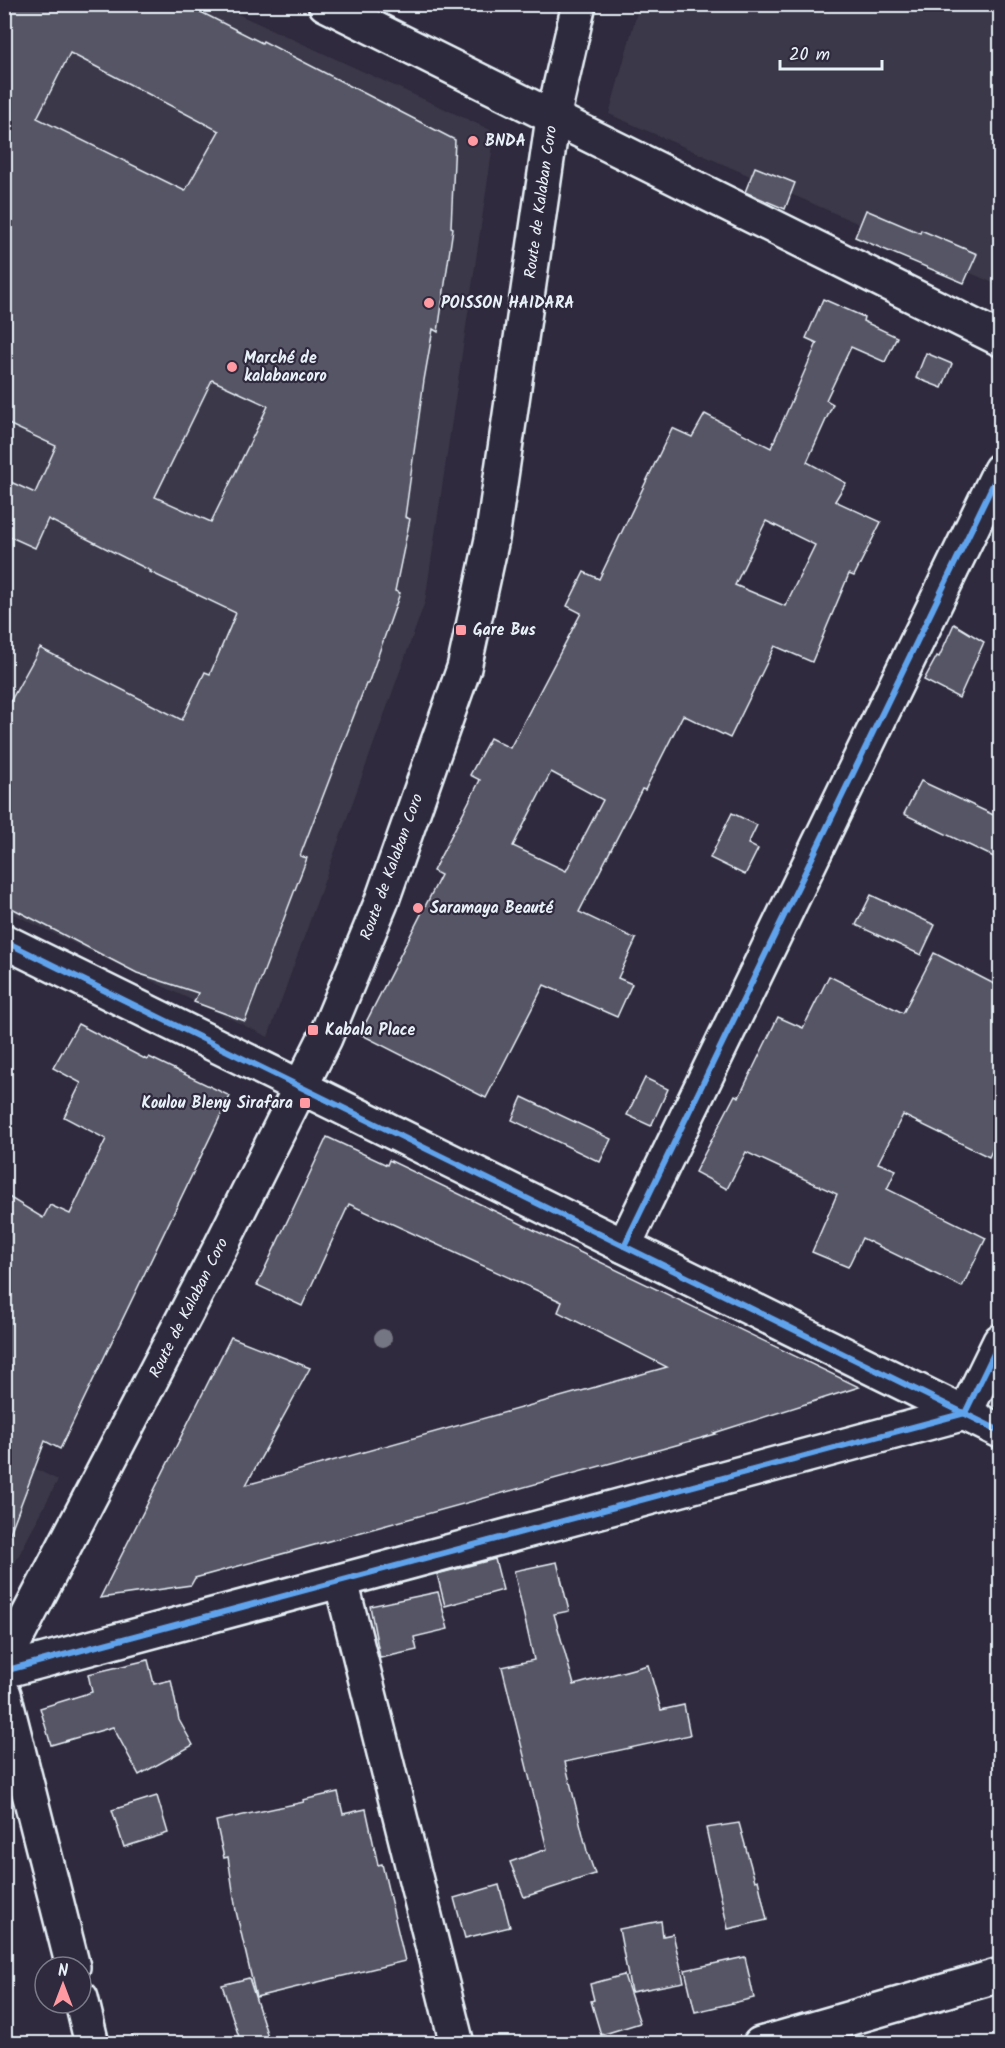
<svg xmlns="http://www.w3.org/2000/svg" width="1005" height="2048" font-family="Kalam,sans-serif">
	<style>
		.built { fill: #3b3749 }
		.building { fill: #575565; stroke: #e8f1f8; stroke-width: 1.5; fill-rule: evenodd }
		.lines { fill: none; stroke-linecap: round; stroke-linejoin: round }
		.minor-casing { stroke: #e8f1f8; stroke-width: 38 }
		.major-casing { stroke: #e8f1f8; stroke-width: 38 }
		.minor { stroke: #2f2a3d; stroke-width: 33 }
		.major { stroke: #2f2a3d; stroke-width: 33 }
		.cycleway-casing { stroke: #2f2a3d; stroke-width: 10 }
		.cycleway { stroke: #60a3ed; stroke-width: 6 }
		.tree { fill: #757684 }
		.poi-dot { fill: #ff9aa2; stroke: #2f2a3d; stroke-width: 2 }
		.labels { text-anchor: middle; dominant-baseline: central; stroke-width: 4.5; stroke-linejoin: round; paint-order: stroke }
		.poi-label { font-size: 16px; font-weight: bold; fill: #e8f1f8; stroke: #2f2a3d; text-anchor: start }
		.street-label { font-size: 16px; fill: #e8f1f8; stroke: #2f2a3d }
	</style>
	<rect width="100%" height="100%" fill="#2f2a3d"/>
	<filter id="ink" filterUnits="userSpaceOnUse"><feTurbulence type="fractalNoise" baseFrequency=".0167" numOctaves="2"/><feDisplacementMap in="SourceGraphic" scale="12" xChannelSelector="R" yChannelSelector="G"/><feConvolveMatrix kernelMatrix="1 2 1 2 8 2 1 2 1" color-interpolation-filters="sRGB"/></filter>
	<g filter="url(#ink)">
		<!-- built -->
		<g class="built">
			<polygon points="4,5 218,5 495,132 425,602 268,1037 5,910"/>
			<polygon points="639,5 1000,5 1000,286 609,114"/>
			<polygon points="5,1454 58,1480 5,1582"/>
		</g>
		<!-- building -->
		<g class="building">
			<path d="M4,4h181l77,39 1,-2 192,99 -4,87 2,1 -15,104 -5,-3 -9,51 -19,137 5,2 -15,72 5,2 -32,91h-2l-66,172 7,2 -62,163 -51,-19 4,-9 -61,-20 -133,-69v-191l36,-65 142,72 23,-48 5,2 26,-61 -86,-41 1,-1 -103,-52 -13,29 -31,-14v-55l31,14 21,-47 -52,-24zM70,53l149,78 -34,60 -148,-73zM212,380l56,26 -57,116 -56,-25z"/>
			<polygon points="755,167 795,183 785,209 745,192"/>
			<polygon points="866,210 920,233 921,230 977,254 964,283 855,237"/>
			<path d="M823,299l41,18 -1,4 34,16 -12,25 -34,-15 -25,53 7,4 -26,58 39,21 -11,18 46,21 -27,54 -5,-2 -37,88 -37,-16 -45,92 -47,-23 -38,75 -3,-1 -63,123 57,27 -18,39 14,6 -15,33 -73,-32 -58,113 -126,-64 81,-159 -8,-4 47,-91 -10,-5 20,-37 20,10 71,-135 -14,-7 17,-34 15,7 73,-151 20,9 13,-23 66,34 46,-105 -11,-5zM766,521l49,24 -30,61 -50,-21zM551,772l52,28 -37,71 -53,-25z"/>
			<polygon points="926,353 952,364 942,388 916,378"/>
			<polygon points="954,624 984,642 959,698 924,680 937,656 939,657"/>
			<polygon points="921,781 1000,818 1000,860 904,814"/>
			<polygon points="732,813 757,825 748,844 758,849 745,875 710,858"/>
			<polygon points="871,895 935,925 921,955 856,925"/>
			<polygon points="934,953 1000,987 1000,1134 989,1157 903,1115 878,1163 896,1170 887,1189 986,1238 962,1287 862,1238 848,1267 812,1252 837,1194 746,1152 727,1189 695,1172 735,1095 739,1097 778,1017 803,1028 829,976 903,1013"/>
			<polygon points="78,1024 147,1060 149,1057 230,1096 60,1449 45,1441 7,1541 4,1540 4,1194 43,1218 50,1205 70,1214 106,1139 64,1117 81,1083 53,1068"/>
			<polygon points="645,1078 668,1089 651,1126 627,1115"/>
			<polygon points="522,1097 611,1139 600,1162 512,1120"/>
			<polygon points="327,1137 387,1165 389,1160 859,1387 714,1433 716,1434 195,1578 191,1585 100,1598 231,1337 310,1368 246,1485 667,1367 558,1312 562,1302 349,1204 302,1306 257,1285"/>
			<polygon points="495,1559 503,1590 445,1606 437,1574"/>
			<polygon points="557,1562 569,1611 554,1614 574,1685 648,1665 661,1710 684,1705 690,1735 565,1762 587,1851 595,1874 524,1897 510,1862 547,1849 502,1667 534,1660 514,1571"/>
			<polygon points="438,1592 448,1629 414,1637 417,1650 380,1658 370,1606"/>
			<polygon points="148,1660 154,1684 171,1680 179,1720 193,1745 139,1775 113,1727 51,1745 40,1708 92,1692 88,1674"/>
			<polygon points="338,1792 343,1814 366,1809 378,1865 382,1864 405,1961 256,1997 236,1911 228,1857 224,1858 216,1821 304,1802 303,1800"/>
			<polygon points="157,1796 168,1833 124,1847 112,1810"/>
			<polygon points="739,1823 755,1881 758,1880 767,1920 728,1929 706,1828"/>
			<polygon points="499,1885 510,1927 465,1938 454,1898"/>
			<polygon points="661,1921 663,1936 673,1934 684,1982 631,1992 619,1929"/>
			<polygon points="745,1957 754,1998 695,2012 685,1970"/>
			<polygon points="624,1975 640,2023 601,2035 591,2001 594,2000 590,1984"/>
			<polygon points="249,1978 270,2043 241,2043 222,1985"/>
		</g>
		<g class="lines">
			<defs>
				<g id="minor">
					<polyline points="325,4 1000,339"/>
					<polyline points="4,941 1000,1431"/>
					<polyline points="624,1246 1000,470"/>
					<polyline points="341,1581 457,2044"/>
					<polyline points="4,1671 965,1413 1000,1341"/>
					<polyline points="4,1694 73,1967"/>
					<polyline points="81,1998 92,2044"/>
					<polyline points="760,2044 1000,1975"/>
				</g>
				<polyline id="major" points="4,1662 220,1248 325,1038 381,903 464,668 492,539 553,118 579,4"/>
			</defs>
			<!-- minor casing -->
			<use href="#minor" class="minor-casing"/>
			<!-- major casing -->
			<use href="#major" class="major-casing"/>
			<!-- minor -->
			<use href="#minor" class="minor"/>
			<!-- major -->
			<use href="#major" class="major"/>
			<defs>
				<g id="cycleway">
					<polyline points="4,941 1000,1431"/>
					<polyline points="624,1246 1000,470"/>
					<polyline points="4,1671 965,1413 1000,1341"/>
				</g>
			</defs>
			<!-- cycleway casing -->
			<use href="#cycleway" class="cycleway-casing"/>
			<!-- cycleway -->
			<use href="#cycleway" class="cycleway"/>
		</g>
		<!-- trees -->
		<circle class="tree" cx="383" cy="1338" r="9"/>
	</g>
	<!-- markers -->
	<g class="poi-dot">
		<circle cx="473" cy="141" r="6"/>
		<circle cx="429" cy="303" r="6"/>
		<circle cx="232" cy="367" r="6"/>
		<rect x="455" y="624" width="12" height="12" rx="3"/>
		<circle cx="418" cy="908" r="6"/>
		<rect x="307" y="1024" width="12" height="12" rx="3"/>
		<rect x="299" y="1097" width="12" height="12" rx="3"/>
	</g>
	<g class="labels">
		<!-- poi labels -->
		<g class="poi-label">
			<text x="485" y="141">BNDA</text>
			<text x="441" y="303">POISSON HAIDARA</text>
			<text x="244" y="358">Marché de<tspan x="244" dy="18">kalabancoro</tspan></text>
			<text x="473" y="630">Gare Bus</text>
			<text x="430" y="908">Saramaya Beauté</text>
			<text x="325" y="1030">Kabala Place</text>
			<text x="293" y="1103" text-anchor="end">Koulou Bleny Sirafara</text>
		</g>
		<!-- street labels -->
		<g class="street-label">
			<text transform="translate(541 202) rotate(-82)">Route de Kalaban Coro</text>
			<text transform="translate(392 867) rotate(-70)">Route de Kalaban Coro</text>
			<text transform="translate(189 1308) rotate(-63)">Route de Kalaban Coro</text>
		</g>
	</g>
	<!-- margin -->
	<rect width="1005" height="2048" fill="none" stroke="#2f2a3d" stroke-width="24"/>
	<rect x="12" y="12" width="981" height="2024" fill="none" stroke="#e8f1f8" stroke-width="2" filter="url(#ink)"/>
	<!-- north arrow -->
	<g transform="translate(63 1985)"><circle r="28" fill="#2f2a3d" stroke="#797a88" stroke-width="1.5"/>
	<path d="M0-4.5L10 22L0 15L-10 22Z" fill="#ff9aa2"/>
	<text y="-9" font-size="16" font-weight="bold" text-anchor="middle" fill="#e8f1f8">N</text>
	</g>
	<!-- scale -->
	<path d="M780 60v9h102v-9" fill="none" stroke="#e8f1f8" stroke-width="3"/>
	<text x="789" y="60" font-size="18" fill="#e8f1f8" stroke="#2f2a3d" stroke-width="4.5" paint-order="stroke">20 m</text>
</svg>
